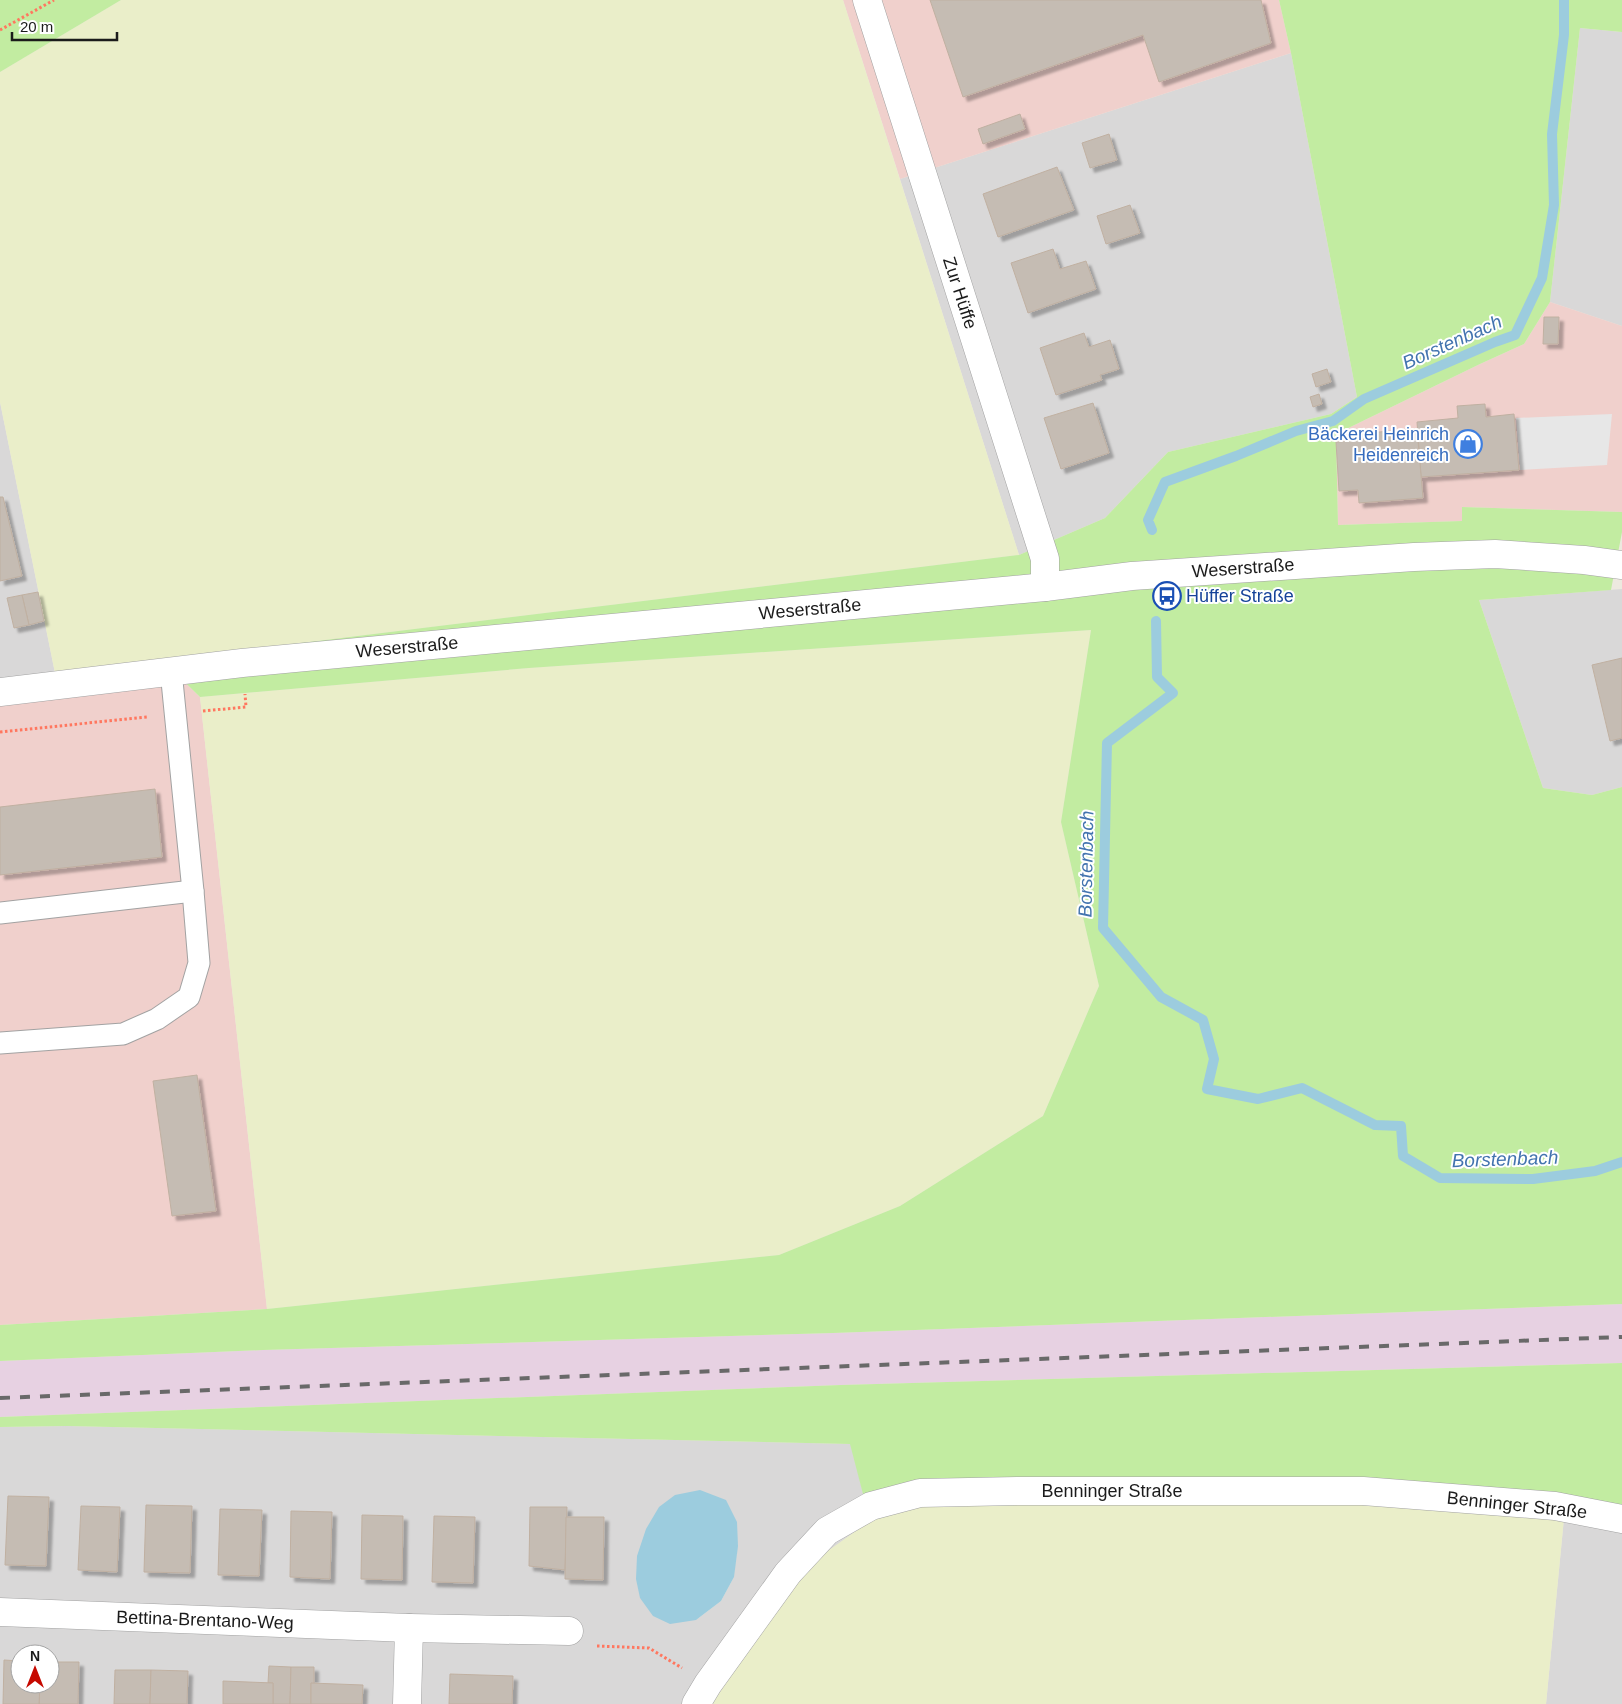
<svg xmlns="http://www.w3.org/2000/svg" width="1622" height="1704" font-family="Helvetica,sans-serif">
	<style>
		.residential { fill: #d9d8d8; fill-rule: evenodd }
		.commercial { fill: #f0d0cc }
		.industrial { fill: #e7d1e2 }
		.farmland { fill: #eaeec9 }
		.grass { fill: #c2eca1 }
		.parking { fill: #e7e7e7 }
		.water { fill: #9cccde }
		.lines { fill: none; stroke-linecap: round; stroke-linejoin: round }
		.stream { stroke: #9cccde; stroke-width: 10 }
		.building { fill: #c5bcb3; stroke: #c0b0a1; filter: url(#shadow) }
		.service-casing { stroke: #a2a2a2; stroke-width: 23 }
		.minor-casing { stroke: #a2a2a2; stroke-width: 29 }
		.tertiary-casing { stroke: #a2a2a2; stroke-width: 29 }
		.path { stroke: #ff775f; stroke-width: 3; stroke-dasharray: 2.5 2.5; stroke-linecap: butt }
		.service { stroke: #fff; stroke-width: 21 }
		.minor { stroke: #fff; stroke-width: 28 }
		.tertiary { stroke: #fff; stroke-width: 28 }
		.rail { stroke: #696969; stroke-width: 4; stroke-dasharray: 10 10; stroke-linecap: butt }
		.labels { text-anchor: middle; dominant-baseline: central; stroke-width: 4; stroke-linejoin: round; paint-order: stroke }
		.street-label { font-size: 18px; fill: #1b1b1b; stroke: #fff }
		.shop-label { font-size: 18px; fill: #366cbe; stroke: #fff; text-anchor: end }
		.transit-label { font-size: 18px; fill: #164399; stroke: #fff; text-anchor: start }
		.water-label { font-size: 19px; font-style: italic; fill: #4374af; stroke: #fff }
	</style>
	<defs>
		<filter id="shadow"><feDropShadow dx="4.5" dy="4.5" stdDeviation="1" flood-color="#0004"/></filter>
	</defs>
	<rect width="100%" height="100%" fill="#ede9df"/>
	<!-- residential -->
	<g class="residential">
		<polygon points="1580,28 1622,32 1622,326 1550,302"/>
		<polygon points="1291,53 1357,397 1331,414 1168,452 1105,518 1019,555 900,179"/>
		<polygon points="0,402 55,673 0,680"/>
		<polygon points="1622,589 1622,787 1592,795 1543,788 1479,600"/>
		<path d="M67,1426l784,18 19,77 -94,88 -64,95h-712v-277zM734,1577l-13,24 -25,19zM20,1654h30v30h-30z"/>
		<polygon points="1564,1518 1622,1526 1622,1704 1546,1704"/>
	</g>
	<!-- commercial -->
	<g class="commercial">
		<polygon points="843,0 1279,0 1291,53 900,179"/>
		<polygon points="1550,302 1622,326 1622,512 1462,507 1463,521 1338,525 1336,434 1480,364 1524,344"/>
		<polygon points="162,660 200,697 267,1309 0,1325 0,680"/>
	</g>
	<!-- industrial -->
	<polygon class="industrial" points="1622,1304 1622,1363 841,1385 0,1417 0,1361 263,1350 833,1333"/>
	<!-- farmland -->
	<g class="farmland">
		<polygon points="121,0 843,0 1019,555 55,673 0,402 0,72"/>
		<polygon points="1091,630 1061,822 1099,986 1043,1116 900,1206 779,1255 267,1309 200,697 529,668"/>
		<polygon points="1350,1501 1564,1518 1546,1704 712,1704 776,1609 822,1555 870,1521 923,1506"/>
	</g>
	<!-- grass -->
	<g class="grass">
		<polygon points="0,0 121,0 0,72"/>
		<polygon points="1279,0 1622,0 1622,32 1580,28 1550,302 1524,344 1480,364 1336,434 1338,525 1462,521 1462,507 1622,512 1622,532 1611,590 1479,600 1543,788 1592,795 1622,787 1622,1304 833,1333 263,1350 0,1361 0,1325 267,1309 779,1255 900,1206 1043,1116 1099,986 1061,822 1091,630 529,668 200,697 162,660 1019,555 1105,518 1168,452 1331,414 1357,397 1291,53"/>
		<polygon points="1622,1363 1622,1526 1564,1518 1350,1501 923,1506 870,1521 850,1444 67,1426 0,1427 0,1417 841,1385"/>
	</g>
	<!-- parking -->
	<polygon class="parking" points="1612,414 1607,465 1520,470 1516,418"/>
	<!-- water -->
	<polygon class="water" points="700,1490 726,1500 737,1522 738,1546 734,1577 721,1601 696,1620 670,1624 653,1616 640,1598 636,1579 637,1556 646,1529 659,1507 675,1495"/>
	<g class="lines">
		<!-- stream -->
		<g class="stream">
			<polyline points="1152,530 1148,520 1165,482 1236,456 1296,431 1333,421 1364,399 1495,342 1515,335 1542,278 1554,205 1552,134 1564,35 1564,0"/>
			<polyline points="1156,621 1157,677 1173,693 1107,743 1103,928 1161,997 1203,1020 1214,1059 1207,1089 1258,1099 1302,1088 1375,1125 1401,1126 1403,1156 1440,1178 1533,1179 1595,1171 1622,1162"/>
		</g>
	</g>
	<!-- building -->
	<g class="building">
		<polygon points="930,0 1261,0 1271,43 1159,82 1143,35 963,97"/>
		<polygon points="1020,114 1025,129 983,144 978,129"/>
		<polygon points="1109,134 1117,160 1090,168 1082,143"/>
		<polygon points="1057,167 1074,210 998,237 983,194"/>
		<polygon points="1130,205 1140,233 1106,244 1097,216"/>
		<polygon points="1053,249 1060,269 1086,261 1096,289 1028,313 1011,263"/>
		<polygon points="1544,317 1559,317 1558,344 1543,344"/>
		<polygon points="1084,333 1089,347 1110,340 1119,369 1100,375 1102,380 1056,395 1040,348"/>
		<polygon points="1327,369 1331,382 1316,387 1312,374"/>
		<polygon points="1319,394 1322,404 1313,407 1310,397"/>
		<polygon points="1093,403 1109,453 1061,469 1044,418"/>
		<polygon points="1485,404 1486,417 1514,414 1519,470 1421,477 1417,422 1458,418 1457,406"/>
		<polygon points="1417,429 1423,498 1359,503 1358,490 1339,491 1336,442 1354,441 1354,434"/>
		<polygon points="0,497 3,497 22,576 0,581"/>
		<polygon points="38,592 44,621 29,625 22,595"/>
		<polygon points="22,595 29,625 14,628 7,598"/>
		<polygon points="1622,658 1622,738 1610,741 1592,665"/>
		<polygon points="155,789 162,857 0,875 0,807"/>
		<polygon points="197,1075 216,1211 172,1216 153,1081"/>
		<polygon points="8,1496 49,1497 46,1566 5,1565"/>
		<polygon points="146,1505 192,1506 190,1573 144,1572"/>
		<polygon points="81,1506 120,1507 117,1572 78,1570"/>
		<polygon points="530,1507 567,1507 565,1570 529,1566"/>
		<polygon points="220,1509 262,1510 259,1576 218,1575"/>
		<polygon points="291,1511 332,1512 330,1579 290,1577"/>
		<polygon points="362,1515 403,1516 402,1580 361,1579"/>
		<polygon points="434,1516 475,1517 473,1583 432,1582"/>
		<polygon points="566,1517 604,1517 603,1580 565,1579"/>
		<polygon points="50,1658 55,1662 79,1662 78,1704 39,1704 40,1684 50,1684"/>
		<polygon points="4,1660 20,1661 20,1684 40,1684 39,1704 3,1704"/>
		<polygon points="269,1666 291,1667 290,1704 273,1704 273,1683 268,1683"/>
		<polygon points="291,1667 314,1667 314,1684 311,1683 311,1704 290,1704"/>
		<polygon points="115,1670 151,1670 150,1704 114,1704"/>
		<polygon points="151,1670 188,1671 187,1704 150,1704"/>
		<polygon points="450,1674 513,1676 512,1704 449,1704"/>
		<polygon points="223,1681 273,1683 273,1704 223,1704"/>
		<polygon points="311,1683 363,1685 362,1704 311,1704"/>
	</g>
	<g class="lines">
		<defs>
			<g id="service">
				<polyline points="0,913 193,891"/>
				<polyline points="0,1043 123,1034 157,1019 189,997 199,963 193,891 171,671"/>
			</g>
			<g id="minor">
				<polyline points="867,0 1045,559 1045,587"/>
				<polyline points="0,1612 409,1628 569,1631"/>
				<polyline points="407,1704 409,1628"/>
				<polyline points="696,1704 708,1684 788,1573 827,1531 871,1506 920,1493 1017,1491 1363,1491 1555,1506 1622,1519"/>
			</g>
			<polyline id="tertiary" points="0,692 242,663 1045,587 1132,576 1414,557 1495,554 1584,560 1622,565"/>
		</defs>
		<!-- service casing -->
		<use href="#service" class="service-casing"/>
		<!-- minor casing -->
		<use href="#minor" class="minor-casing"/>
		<!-- tertiary casing -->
		<use href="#tertiary" class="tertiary-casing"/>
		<!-- path -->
		<g class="path">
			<polyline points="0,30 54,0"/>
			<polyline points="203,711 246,707 245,694"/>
			<polyline points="0,732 147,717"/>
			<polyline points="597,1646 649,1648 682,1668"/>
		</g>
		<!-- service -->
		<use href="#service" class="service"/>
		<!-- minor -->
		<use href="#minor" class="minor"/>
		<!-- tertiary -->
		<use href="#tertiary" class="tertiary"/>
		<!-- rail -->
		<polyline class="rail" points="0,1398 1622,1337"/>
	</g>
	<!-- icons -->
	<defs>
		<symbol id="shop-ring" viewBox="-11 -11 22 22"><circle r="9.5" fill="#fff" stroke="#3f7fe0" stroke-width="1.5"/><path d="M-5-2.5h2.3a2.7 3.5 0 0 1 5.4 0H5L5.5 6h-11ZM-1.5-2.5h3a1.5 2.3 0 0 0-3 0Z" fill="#3f7fe0"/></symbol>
		<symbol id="bus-ring" viewBox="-11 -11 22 22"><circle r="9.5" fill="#fff" stroke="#1a4fb4" stroke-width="1.5"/><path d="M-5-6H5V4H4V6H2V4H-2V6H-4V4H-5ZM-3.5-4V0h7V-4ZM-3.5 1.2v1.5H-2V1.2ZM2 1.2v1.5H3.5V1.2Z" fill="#1a4fb4"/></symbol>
	</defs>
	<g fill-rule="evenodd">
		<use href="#shop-ring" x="1452" y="428" width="32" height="32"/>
		<use href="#bus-ring" x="1151" y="580" width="32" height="32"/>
	</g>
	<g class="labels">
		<!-- street labels -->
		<g class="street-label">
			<text transform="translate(960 293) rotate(72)">Zur Hüffe</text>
			<text transform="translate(1243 568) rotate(-4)">Weserstraße</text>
			<text transform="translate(810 609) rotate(-5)">Weserstraße</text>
			<text transform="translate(407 647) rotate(-5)">Weserstraße</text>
			<text x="1112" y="1491">Benninger Straße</text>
			<text transform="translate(1517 1505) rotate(6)">Benninger Straße</text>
			<text transform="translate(205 1620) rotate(2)">Bettina-Brentano-Weg</text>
		</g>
		<!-- shop labels -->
		<g class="shop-label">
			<text x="1449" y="434">Bäckerei Heinrich<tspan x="1449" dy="21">Heidenreich</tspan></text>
		</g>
		<!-- transit labels -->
		<g class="transit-label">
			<text x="1186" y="596">Hüffer Straße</text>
		</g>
		<!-- water labels -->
		<g class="water-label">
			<text transform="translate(1452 342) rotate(-24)">Borstenbach</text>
			<text transform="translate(1086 864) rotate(-89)">Borstenbach</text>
			<text transform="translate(1505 1159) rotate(-2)">Borstenbach</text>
		</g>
	</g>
	<!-- north arrow -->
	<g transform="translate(35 1669)"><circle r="24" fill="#ffffff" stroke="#a4a4a4"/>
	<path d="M0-4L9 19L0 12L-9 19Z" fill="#c60900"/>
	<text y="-8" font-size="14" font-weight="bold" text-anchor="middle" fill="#1b1b1b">N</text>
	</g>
	<!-- scale -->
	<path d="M12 32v8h105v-8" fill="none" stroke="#1b1b1b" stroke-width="2.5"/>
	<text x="20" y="32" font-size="15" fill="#1b1b1b" stroke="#ffffff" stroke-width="4" paint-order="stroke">20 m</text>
</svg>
